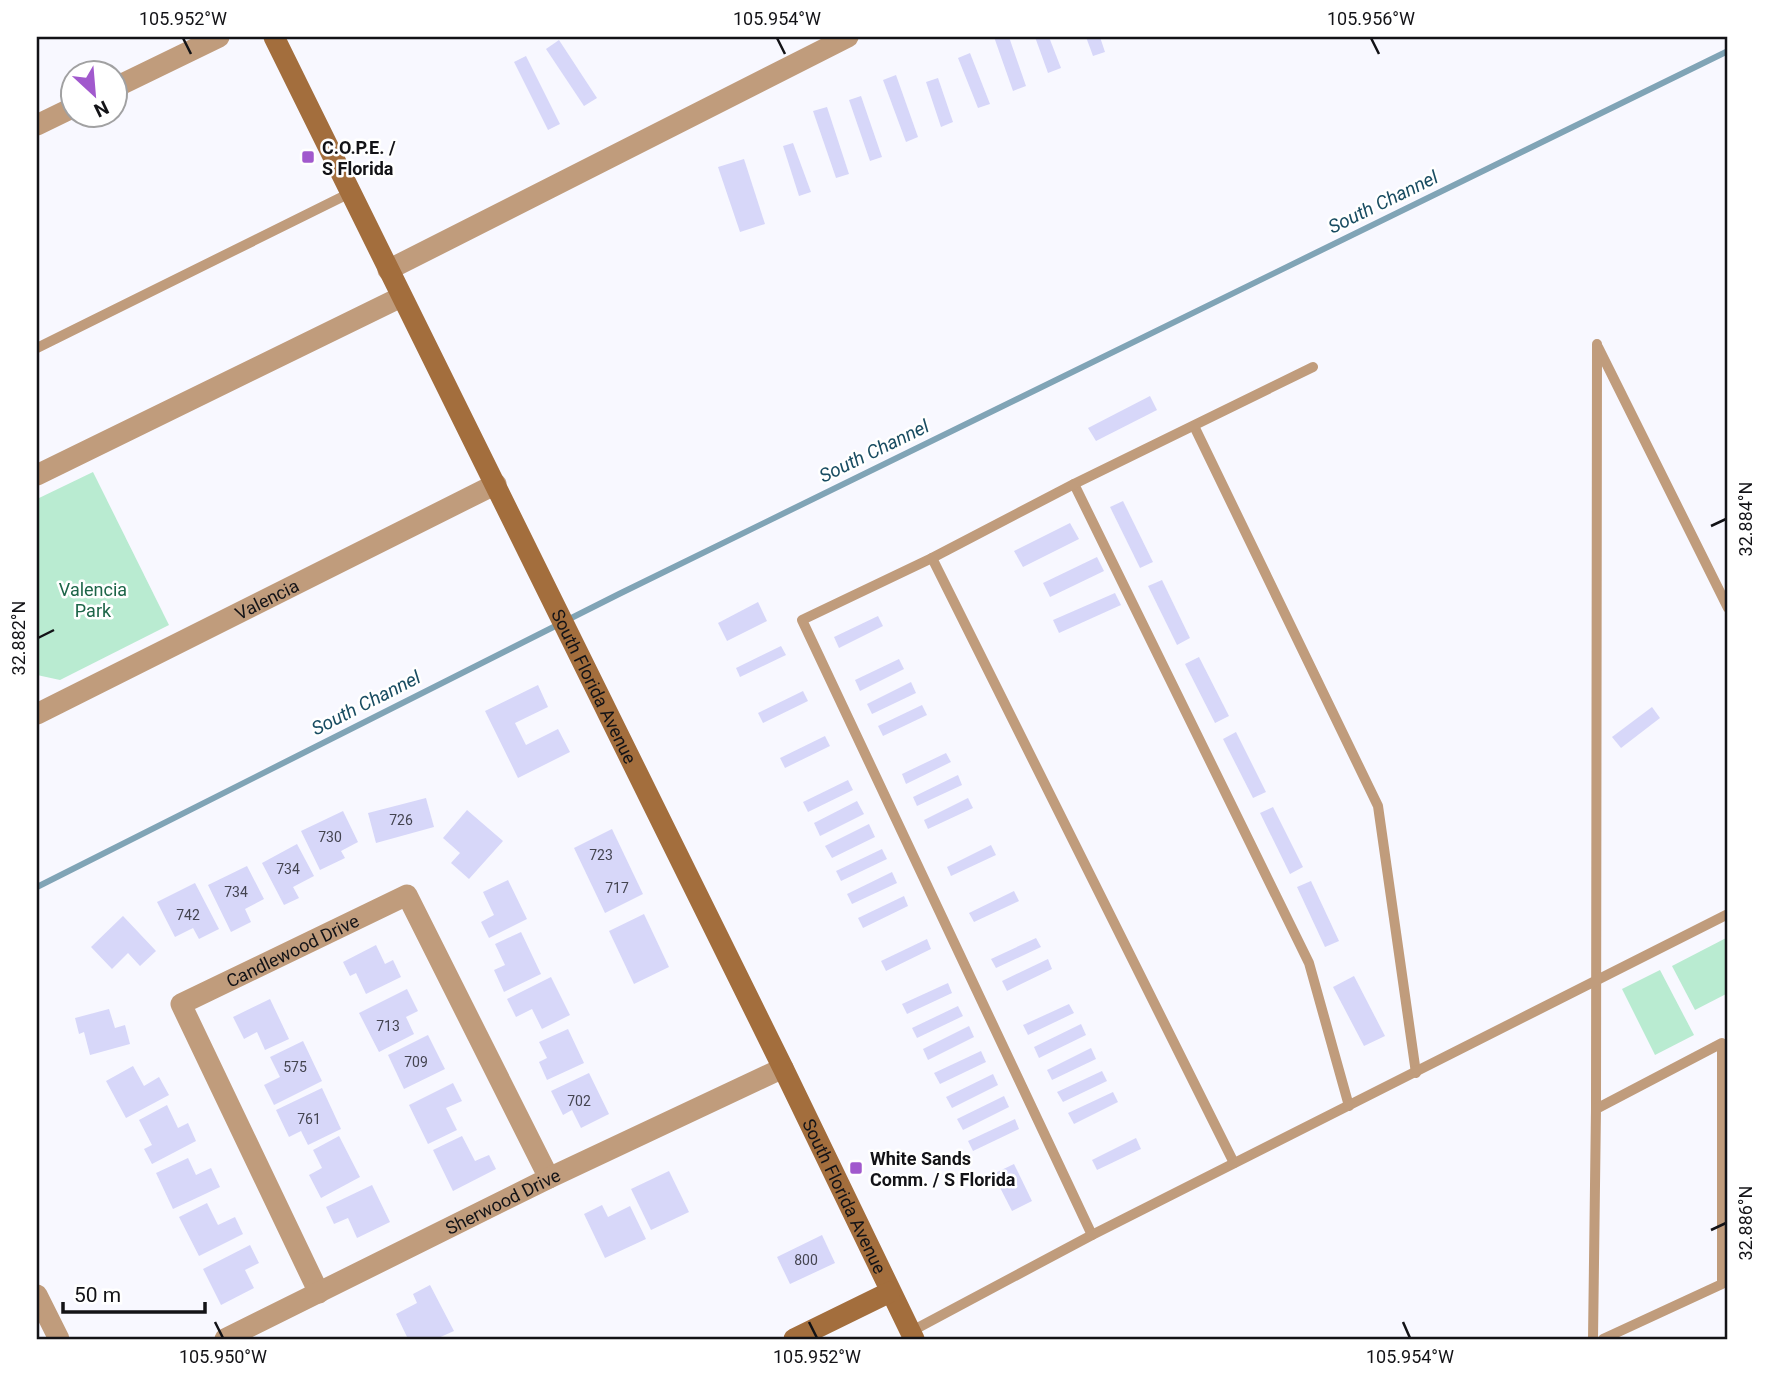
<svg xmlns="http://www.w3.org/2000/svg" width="1765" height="1376" font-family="Roboto,sans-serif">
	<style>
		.green { fill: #b9ebd1 }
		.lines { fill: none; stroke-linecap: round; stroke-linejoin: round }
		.stream { stroke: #80a4b6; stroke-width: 6 }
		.building { fill: #d7d7f9 }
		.lane { stroke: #c09c7c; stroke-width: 10 }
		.street { stroke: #c09c7c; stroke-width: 21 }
		.secondary { stroke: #a36e3d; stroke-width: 21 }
		.ticks { fill: none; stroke: #131317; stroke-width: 2.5 }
		.poi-dot { fill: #a159cd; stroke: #fff; stroke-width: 2.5 }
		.labels { text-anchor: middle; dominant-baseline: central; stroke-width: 5; stroke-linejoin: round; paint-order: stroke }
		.number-label { font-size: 14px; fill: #444450 }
		.poi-label { font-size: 18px; font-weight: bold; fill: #131317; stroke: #fff; text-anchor: start }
		.park-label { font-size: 18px; fill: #1d6548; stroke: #fff }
		.street-label { font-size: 18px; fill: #131317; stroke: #fff }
		.water-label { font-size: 19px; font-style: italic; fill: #184c61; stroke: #fff }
		.neatline { fill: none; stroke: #131317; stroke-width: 2.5 }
		.ticks-label { font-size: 18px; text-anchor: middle; fill: #131317 }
	</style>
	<rect width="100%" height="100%" fill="#f8f8ff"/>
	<!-- green -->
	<g class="green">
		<polygon points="93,472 169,625 60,680 37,675 37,499"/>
		<polygon points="1728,937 1728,993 1695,1010 1672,966"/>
		<polygon points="1660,970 1694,1035 1655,1055 1622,989"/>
	</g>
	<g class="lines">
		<!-- stream -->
		<polyline class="stream" points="37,887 619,594 1728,51"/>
	</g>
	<!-- building -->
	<g class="building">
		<polygon points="994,37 1009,37 1026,86 1013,91"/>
		<polygon points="1035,37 1049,37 1061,68 1048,73"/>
		<polygon points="1086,37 1100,37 1105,52 1093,56"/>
		<polygon points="559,40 597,98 584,106 546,49"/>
		<polygon points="970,53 990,104 978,108 958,58"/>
		<polygon points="526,56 560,124 548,130 514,62"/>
		<polygon points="896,75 918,137 906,142 883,80"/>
		<polygon points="938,78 953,122 941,127 926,82"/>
		<polygon points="861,96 882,157 870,161 849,100"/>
		<polygon points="827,107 849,174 836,178 813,111"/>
		<polygon points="793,143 811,192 799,196 783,146"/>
		<polygon points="744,159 765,224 740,232 718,167"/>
		<polygon points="1150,396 1157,410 1096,441 1088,428"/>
		<polygon points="1123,501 1153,562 1140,568 1110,507"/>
		<polygon points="1070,523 1079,539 1023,567 1014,551"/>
		<polygon points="1097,557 1104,571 1050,597 1043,583"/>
		<polygon points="1162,580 1190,638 1177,645 1148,586"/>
		<polygon points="1115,593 1121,605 1059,633 1053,620"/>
		<polygon points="758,602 767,621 727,641 718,623"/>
		<polygon points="878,616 883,626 839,648 834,637"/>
		<polygon points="781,646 786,655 740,677 736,668"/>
		<polygon points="1199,657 1229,716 1215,723 1185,664"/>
		<polygon points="899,659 904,669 860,691 855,680"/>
		<polygon points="911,682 916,693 872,714 867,704"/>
		<polygon points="538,685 548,707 515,723 526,745 558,729 570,752 518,778 485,711"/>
		<polygon points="803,691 808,701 763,723 758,713"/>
		<polygon points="922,705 927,715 883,736 878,726"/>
		<polygon points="1652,707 1660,718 1621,748 1612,737"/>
		<polygon points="1236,732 1266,792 1253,798 1223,739"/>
		<polygon points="825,736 830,746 785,768 780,758"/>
		<polygon points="946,753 951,762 906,784 902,774"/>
		<polygon points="958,775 962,785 917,806 913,797"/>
		<polygon points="848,780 853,790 808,812 803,802"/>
		<polygon points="426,798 434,827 376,843 368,813"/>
		<polygon points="968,798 973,808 928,829 924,820"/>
		<polygon points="857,801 864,814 820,836 814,823"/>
		<polygon points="1273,807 1303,867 1290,874 1260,813"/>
		<polygon points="467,810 503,841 469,879 451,863 460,853 443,838"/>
		<polygon points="343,811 358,842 341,851 345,858 320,870 301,831"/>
		<polygon points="869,824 875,837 832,858 825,846"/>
		<polygon points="612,829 643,894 605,913 574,848"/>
		<polygon points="297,844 314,876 293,887 299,898 284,905 262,863"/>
		<polygon points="991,845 996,855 951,876 947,867"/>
		<polygon points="882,849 887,859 841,881 836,871"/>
		<polygon points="247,866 264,899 245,909 251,922 231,932 208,885"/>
		<polygon points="892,872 897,883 852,904 847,894"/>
		<polygon points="508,880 527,919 489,938 481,922 494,915 483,892"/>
		<polygon points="1311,881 1339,941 1325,947 1297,887"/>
		<polygon points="195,883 219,929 199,939 193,928 175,937 157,902"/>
		<polygon points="1014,891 1019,901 974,922 969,913"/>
		<polygon points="904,896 908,906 863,928 858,918"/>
		<polygon points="644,914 669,967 634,984 609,931"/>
		<polygon points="123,916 156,951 140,966 128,953 112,969 91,947"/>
		<polygon points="521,932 541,974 504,992 494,970 505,965 495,944"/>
		<polygon points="1036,938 1041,947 996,968 991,959"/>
		<polygon points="927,939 931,949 886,971 881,961"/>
		<polygon points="376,945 385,964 393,960 401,977 366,994 356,973 350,976 343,962"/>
		<polygon points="1048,959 1052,969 1007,991 1002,981"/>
		<polygon points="1354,976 1385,1036 1364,1046 1333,987"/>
		<polygon points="551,977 570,1015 542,1029 532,1009 516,1017 507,999"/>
		<polygon points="948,983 952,993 907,1014 902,1004"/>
		<polygon points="407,989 418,1011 406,1017 414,1034 379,1052 359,1013"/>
		<polygon points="270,999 289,1039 265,1050 257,1032 244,1039 233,1017"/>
		<polygon points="1069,1004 1074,1013 1028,1035 1023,1025"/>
		<polygon points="958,1006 963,1016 917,1038 912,1028"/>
		<polygon points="109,1009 115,1028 125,1025 130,1044 90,1055 84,1032 79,1034 75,1018"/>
		<polygon points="1081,1024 1086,1035 1039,1058 1034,1047"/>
		<polygon points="969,1026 974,1037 928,1060 923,1049"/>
		<polygon points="568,1029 584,1063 547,1080 539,1062 547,1058 539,1042"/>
		<polygon points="428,1035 445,1069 404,1089 388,1055"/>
		<polygon points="303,1041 322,1081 274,1105 264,1085 280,1077 270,1057"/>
		<polygon points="1091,1048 1096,1059 1052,1080 1047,1070"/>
		<polygon points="981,1051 986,1062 940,1084 934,1073"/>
		<polygon points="133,1066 144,1086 159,1077 169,1095 126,1118 106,1081"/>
		<polygon points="1102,1071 1107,1081 1063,1102 1057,1092"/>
		<polygon points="589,1073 609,1114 581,1128 572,1110 563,1115 551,1091"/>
		<polygon points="993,1074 998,1085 952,1108 946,1097"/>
		<polygon points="453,1083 462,1101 446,1108 457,1130 428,1144 409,1105"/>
		<polygon points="322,1088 341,1129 308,1145 301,1131 289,1137 276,1110"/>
		<polygon points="1113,1092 1118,1102 1074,1124 1068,1113"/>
		<polygon points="1004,1096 1009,1107 963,1130 957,1119"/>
		<polygon points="167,1105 178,1128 188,1123 196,1141 152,1164 144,1149 152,1145 139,1120"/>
		<polygon points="1015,1119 1019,1129 973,1151 968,1141"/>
		<polygon points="339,1136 360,1177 321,1198 309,1175 322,1168 313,1150"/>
		<polygon points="462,1136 475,1161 489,1155 496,1169 453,1191 433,1150"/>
		<polygon points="1136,1138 1141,1149 1097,1170 1092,1160"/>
		<polygon points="188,1158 196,1175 211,1168 220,1187 173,1209 156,1173"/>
		<polygon points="1014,1164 1032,1201 1012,1211 993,1174"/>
		<polygon points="669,1171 689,1212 651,1230 631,1189"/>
		<polygon points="372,1185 390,1222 357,1238 348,1218 334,1224 326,1207"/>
		<polygon points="207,1203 218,1225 235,1217 243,1234 199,1256 179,1217"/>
		<polygon points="602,1205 608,1217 630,1206 646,1239 605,1258 584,1214"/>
		<polygon points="822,1235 835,1263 790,1284 777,1257"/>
		<polygon points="250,1245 259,1263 245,1270 254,1288 221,1305 203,1269"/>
		<polygon points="430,1285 454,1331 436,1339 408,1339 396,1314 417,1303 413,1294"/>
	</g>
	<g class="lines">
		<!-- lane -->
		<g class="lane">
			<polyline points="1598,347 1728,608"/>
			<polyline points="37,348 350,193"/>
			<polyline points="1194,426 1378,806 1416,1073"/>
			<polyline points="1074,484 1309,963 1349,1106"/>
			<polyline points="932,558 802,620 1092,1235"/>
			<polyline points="1596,1109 1597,344"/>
			<polyline points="1234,1163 932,558 1074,484 1313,367"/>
			<polyline points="910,1332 1092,1235 1728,914"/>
			<polyline points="1593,1339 1596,1109 1722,1043 1722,1284 1603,1339"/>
		</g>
		<!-- street -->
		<g class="street">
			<polyline points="116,87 219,37"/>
			<polyline points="37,125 74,107"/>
			<polyline points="388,270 848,37"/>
			<polyline points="37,475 401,297"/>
			<path id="s1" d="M37,714l459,-230"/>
			<path id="s2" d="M319,1293l-138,-289 226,-109 142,283"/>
			<polyline points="37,1295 59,1339"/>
			<path id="s3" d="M225,1339l324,-161 234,-110"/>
		</g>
		<!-- secondary -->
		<g class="secondary">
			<path id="s4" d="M274,37l509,1031 131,271"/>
			<polyline points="794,1339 890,1292"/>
		</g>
	</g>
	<!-- ticks -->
	<path class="ticks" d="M183,38l8,16M777,38l8,16M1371,38l8,16M1711,526l15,-7M38,638l16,-8M1711,1230l15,-7M215,1322l8,16M809,1322l8,16M1403,1322l7,16"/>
	<!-- markers -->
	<g class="poi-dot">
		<rect x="301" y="150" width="14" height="14" rx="3.5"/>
		<rect x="849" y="1161" width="14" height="14" rx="3.5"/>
	</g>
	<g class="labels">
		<!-- number labels -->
		<g class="number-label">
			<text x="401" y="820">726</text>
			<text x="330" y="837">730</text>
			<text x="601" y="855">723</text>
			<text x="288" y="869">734</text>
			<text x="617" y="888">717</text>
			<text x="236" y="892">734</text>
			<text x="188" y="915">742</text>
			<text x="388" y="1026">713</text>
			<text x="416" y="1062">709</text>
			<text x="295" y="1067">575</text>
			<text x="579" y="1101">702</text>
			<text x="309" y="1119">761</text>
			<text x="806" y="1260">800</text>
		</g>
		<!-- poi labels -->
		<g class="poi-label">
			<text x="322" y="147">C.O.P.E. /<tspan x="322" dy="21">S Florida</tspan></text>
			<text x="870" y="1158">White Sands<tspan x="870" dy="21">Comm. / S Florida</tspan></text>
		</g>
		<!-- park labels -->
		<g class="park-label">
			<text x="93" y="589">Valencia<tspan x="93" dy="21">Park</tspan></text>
		</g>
		<!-- street labels -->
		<g class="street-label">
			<text stroke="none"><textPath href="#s1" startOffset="257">Valencia</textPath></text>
			<text stroke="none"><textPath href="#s4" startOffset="724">South Florida Avenue</textPath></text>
			<text stroke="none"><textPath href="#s2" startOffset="444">Candlewood Drive</textPath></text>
			<text stroke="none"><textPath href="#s4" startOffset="1292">South Florida Avenue</textPath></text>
			<text stroke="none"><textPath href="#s3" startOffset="310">Sherwood Drive</textPath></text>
		</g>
		<!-- water labels -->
		<g class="water-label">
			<text transform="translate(1383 202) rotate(-26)">South Channel</text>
			<text transform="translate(874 451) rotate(-26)">South Channel</text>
			<text transform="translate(366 703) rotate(-27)">South Channel</text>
		</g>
	</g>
	<!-- border -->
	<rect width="1765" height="1376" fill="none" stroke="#ffffff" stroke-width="77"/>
	<!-- north arrow -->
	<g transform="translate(94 94) rotate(154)"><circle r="33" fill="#ffffff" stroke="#a1a1a2" stroke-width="2"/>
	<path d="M0-5L12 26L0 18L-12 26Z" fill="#a159cd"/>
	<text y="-10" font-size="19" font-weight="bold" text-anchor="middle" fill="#131317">N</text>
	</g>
	<!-- scale -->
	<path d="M63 1302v10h142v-10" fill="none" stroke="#131317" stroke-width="3.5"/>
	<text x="74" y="1302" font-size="21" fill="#131317" stroke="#ffffff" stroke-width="5" paint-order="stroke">50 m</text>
	<rect x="38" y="38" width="1688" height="1300" class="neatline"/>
	<g class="ticks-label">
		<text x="183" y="25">105.952°W</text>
		<text x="777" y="25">105.954°W</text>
		<text x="1371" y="25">105.956°W</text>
		<text transform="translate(1746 519) rotate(-90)" y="6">32.884°N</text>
		<text transform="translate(19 638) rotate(-90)" y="6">32.882°N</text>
		<text transform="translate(1746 1223) rotate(-90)" y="6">32.886°N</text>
		<text x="223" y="1363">105.950°W</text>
		<text x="817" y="1363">105.952°W</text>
		<text x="1410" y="1363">105.954°W</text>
	</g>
</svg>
